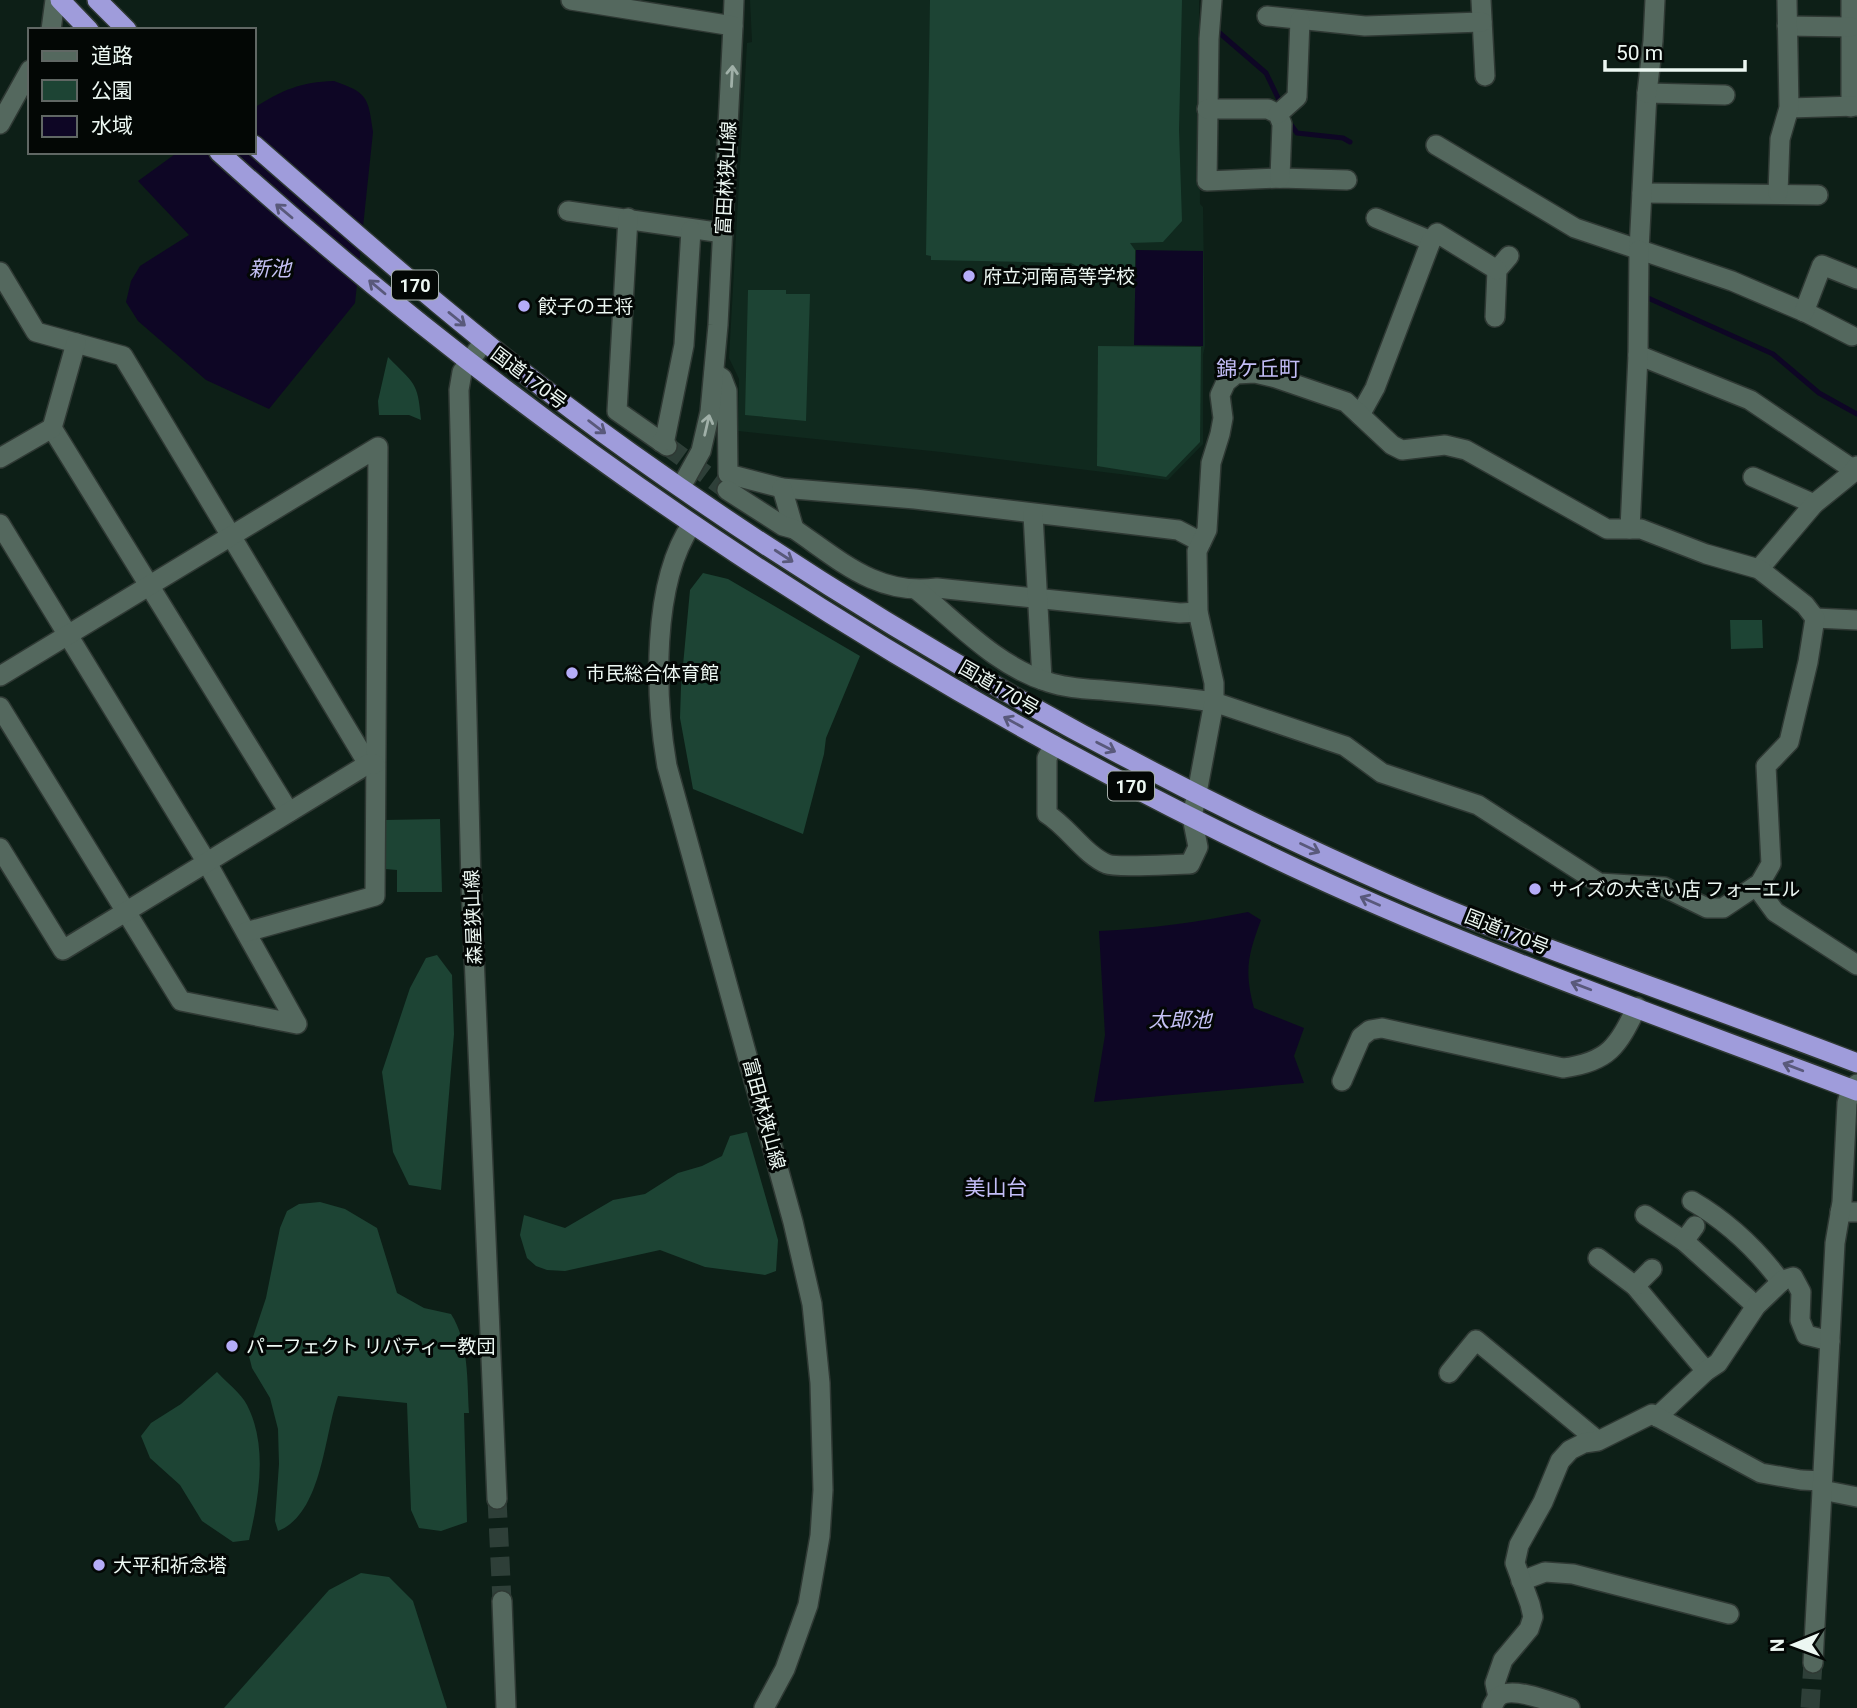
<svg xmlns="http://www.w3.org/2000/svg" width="1857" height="1708" font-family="Roboto,'Noto Sans JP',sans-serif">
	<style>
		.built { fill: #10291e }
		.green { fill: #1d4434 }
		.water { fill: #0e0625 }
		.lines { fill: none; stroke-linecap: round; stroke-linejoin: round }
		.stream { stroke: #0e0625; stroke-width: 5 }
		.minor-tunnel { stroke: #2e3f38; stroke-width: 19; stroke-dasharray: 19 10; stroke-linecap: butt }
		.tertiary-tunnel { stroke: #2e3f38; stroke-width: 19; stroke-dasharray: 19 10; stroke-linecap: butt }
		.secondary-tunnel { stroke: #2e3f38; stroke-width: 19; stroke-dasharray: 19 10; stroke-linecap: butt }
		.minor-casing { stroke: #2f3934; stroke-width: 22 }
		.tertiary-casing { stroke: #2f3934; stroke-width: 22 }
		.secondary-casing { stroke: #2f3934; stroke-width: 22 }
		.trunk-casing { stroke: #2f3934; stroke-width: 22 }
		.minor { stroke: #54685e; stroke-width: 19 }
		.tertiary { stroke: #54685e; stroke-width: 19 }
		.secondary { stroke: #54685e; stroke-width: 19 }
		.trunk { stroke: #9f9cdb; stroke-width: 19 }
		.oneway { stroke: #a0b0a8 }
		.oneway2 { stroke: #59597b }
		.poi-dot { fill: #b5acf8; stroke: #030705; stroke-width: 2.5 }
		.labels { text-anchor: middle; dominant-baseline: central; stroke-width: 6; stroke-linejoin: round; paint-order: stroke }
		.shield { fill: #030705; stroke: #a6afab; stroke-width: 2 }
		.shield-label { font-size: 18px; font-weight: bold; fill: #ecf7f2 }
		.street-label { font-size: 19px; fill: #ecf7f2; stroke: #030705 }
		.poi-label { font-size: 19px; fill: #ecf7f2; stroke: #030705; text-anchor: start }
		.water-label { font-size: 21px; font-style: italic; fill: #c4c0f4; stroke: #030705 }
		.neighbourhood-label { font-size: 21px; fill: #c3bdf7; stroke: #030705 }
	</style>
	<rect width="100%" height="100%" fill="#0d1f17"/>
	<!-- built -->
	<polygon class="built" points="750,0 1199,0 1200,204 1203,207 1205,346 1203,355 1203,444 1168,480 941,452 738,431 739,379 729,358 747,43 752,42"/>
	<!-- green -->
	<g class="green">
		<polygon points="930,0 1182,0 1179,130 1182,221 1163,242 1130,243 1135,250 1135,270 1108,270 1107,273 1096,276 1071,263 931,260 931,256 926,255"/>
		<polygon points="748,290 786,290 786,294 810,294 806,421 745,415"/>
		<polygon points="1098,346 1201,347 1200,442 1166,477 1097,466"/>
		<path d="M388,357c26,27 30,24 33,63l-12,-5h-30l-1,-14z"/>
		<polygon points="703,573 728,579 860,656 826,738 824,754 803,834 693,789 680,718 681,687 690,590"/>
		<polygon points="1730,620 1762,620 1763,648 1731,649"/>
		<polygon points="440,819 442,892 397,892 397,870 385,869 384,820"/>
		<polygon points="437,955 452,975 454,1034 441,1190 409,1185 393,1152 382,1072 410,988 426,958"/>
		<polygon points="747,1132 778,1240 776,1271 765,1275 705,1267 660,1250 565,1271 547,1270 536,1266 527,1258 520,1235 524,1215 565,1228 613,1200 645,1194 678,1173 702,1166 722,1156 730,1136"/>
		<path d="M320,1202l25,7 32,19 20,65 27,15 27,6c18,28 16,66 18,99h-5l3,109 -26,9 -22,-3 -8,-18 -4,-107 -69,-7c-14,40 -16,118 -60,135l-3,-10 4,-57 -1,-35 -8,-31 -18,-30 -4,-16 18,-54 14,-70 7,-17 12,-7z"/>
		<path d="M217,1372c9,10 24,21 30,33 21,41 12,92 2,135l-16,2 -31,-21 -22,-36 -30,-27 -9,-22 10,-13 30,-19z"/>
		<polygon points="361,1573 389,1577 413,1601 447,1708 224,1708 329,1590"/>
	</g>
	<!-- water -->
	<g class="water">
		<path d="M334,81c34,12 34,16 39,51l-18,171 -86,106 -63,-29 -68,-59 -12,-19 5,-21 9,-15 49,-31 -51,-54 40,-29h76v-44c28,-18 47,-26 80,-27z"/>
		<polygon points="1136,250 1203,251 1203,346 1134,345"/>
		<path d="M1248,912l13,8c-13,35 -17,51 -7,88l50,20 -10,28 10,27 -210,19 11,-67 -6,-104c51,-2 99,-9 149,-19z"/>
	</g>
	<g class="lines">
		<!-- stream -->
		<g class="stream">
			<polyline points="1215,29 1266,73 1281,104"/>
			<polyline points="1289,122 1297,133 1343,138 1350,142"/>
			<polyline points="1648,298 1773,354 1819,393 1857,414"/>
		</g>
		<!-- minor-tunnel -->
		<polyline class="minor-tunnel" points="667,446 727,490"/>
		<!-- tertiary-tunnel -->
		<polyline class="tertiary-tunnel" points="1810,1708 1813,1663"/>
		<!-- secondary-tunnel -->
		<polyline class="secondary-tunnel" points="497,1499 502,1601"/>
		<defs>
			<g id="minor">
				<polyline points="1212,0 1209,39 1207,181 1280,178 1347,180"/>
				<polyline points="1481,0 1485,76"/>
				<polyline points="1851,0 1851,107"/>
				<polyline points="1267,16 1365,26 1482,22"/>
				<polyline points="733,26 734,0"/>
				<polyline points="1787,26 1851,27"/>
				<polyline points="51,30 55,0"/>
				<polyline points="1789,108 1857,106"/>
				<polyline points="1207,109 1268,109 1278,114 1282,124 1280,178"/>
				<polyline points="1278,114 1297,97 1300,20"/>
				<polyline points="0,124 30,70"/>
				<polyline points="1436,145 1575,228 1732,281 1807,313 1852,336"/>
				<polyline points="1642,193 1818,195"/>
				<polyline points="1778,193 1780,139 1789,108 1787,0"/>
				<polyline points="568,211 723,233"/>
				<polyline points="628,218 617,411 667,446"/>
				<polyline points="1376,218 1431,241"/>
				<polyline points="1639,250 1647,93 1725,95"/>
				<polyline points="0,272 36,332 123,356 368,764"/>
				<polyline points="1804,312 1822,265 1857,279"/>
				<polyline points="1495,317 1497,270 1509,256"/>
				<polyline points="1638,355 1750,400 1854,470"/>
				<polyline points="714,373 722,378 727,391 728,474 782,488 915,499 1178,530 1201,542"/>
				<polyline points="1360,415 1375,388 1431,241 1437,233 1497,270"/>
				<polyline points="52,428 289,812"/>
				<polyline points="661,442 665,439 684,345 691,230"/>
				<polyline points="0,458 52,428 76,343"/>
				<polyline points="1753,477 1814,504"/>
				<polyline points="782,488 794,529"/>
				<path d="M727,490l56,36 11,3c47,32 83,67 143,59l243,25 18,-1"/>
				<polyline points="1033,514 1042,680"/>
				<polyline points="0,524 206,861 297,1024 181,1001 0,707"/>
				<polyline points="1759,569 1814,504 1851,474 1857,466"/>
				<path d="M917,590c41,33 79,76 131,92 21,7 43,7 64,9 34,3 68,6 102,11"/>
				<polyline points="1815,618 1857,620"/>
				<polyline points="0,676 378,447 375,896 246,932"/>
				<path d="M1054,745l-7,13v56c21,13 38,41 60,50 10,4 68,0 83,0l8,-17 -6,-30 5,-24"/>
				<polyline points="0,848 63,950 368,764 375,764"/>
				<polyline points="1756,886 1775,912 1857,965"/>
				<path d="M1342,1081l19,-44 9,-7 12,-2 181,40c47,-6 55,-23 74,-61"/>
				<path d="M1692,1201c36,21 64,47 89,81"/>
				<polyline points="1840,1212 1857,1212"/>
				<polyline points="1645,1215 1684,1241 1756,1306"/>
				<polyline points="1684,1241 1695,1226"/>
				<polyline points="1598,1258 1635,1286 1706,1371"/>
				<polyline points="1635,1286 1652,1269"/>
				<polyline points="1449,1373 1476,1340 1597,1440"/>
				<polyline points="1657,1417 1706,1371 1718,1363 1756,1306 1783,1280 1793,1277 1801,1292 1800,1320 1806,1335 1830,1341"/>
				<polyline points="1822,1490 1857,1497"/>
				<polyline points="1521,1581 1545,1572 1573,1574 1729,1614"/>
				<polyline points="1498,1697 1495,1683 1503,1660 1529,1629 1533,1617 1530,1604 1515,1563 1519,1545 1543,1502 1560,1461 1570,1450 1584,1443 1598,1441 1652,1414 1761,1473 1801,1480 1822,1481"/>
				<path d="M1492,1707c2,-3 3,-7 6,-10 13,-12 56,6 72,11"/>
			</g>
			<g id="tertiary">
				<polyline points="1647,93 1653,41 1655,0"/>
				<polyline points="1630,529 1638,355 1639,250"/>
				<polyline points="1197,793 1214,702 1214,683 1198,612 1197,551 1207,530 1211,463 1220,434 1223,418 1220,395 1226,382 1236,374 1255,373 1276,378 1346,402 1392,445 1402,450 1445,445 1466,450 1607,529 1641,529 1706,554 1759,569 1805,605 1815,618 1808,662 1789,742 1766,766 1771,864 1760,883 1756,886 1723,908 1707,908 1664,887 1599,883 1478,805 1382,773 1345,746 1214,702"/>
				<polyline points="1813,1663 1835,1243 1842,1202 1847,1103 1851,1089 1857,1084"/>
			</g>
			<g id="secondary">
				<polyline points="571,0 733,26 718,325 710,412 701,451 681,487"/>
				<polyline points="484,341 462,372 459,390 471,884 497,1499"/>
				<path d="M692,524c-41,59 -37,173 -25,242l126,456 19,82 8,79 3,107 -3,46 -12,69 -23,64 -21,39"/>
				<polyline points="502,1601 506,1708"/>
			</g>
			<g id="trunk">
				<polyline points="60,0 89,30"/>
				<polyline points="97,0 127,30"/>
				<path d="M254,145c122,107 244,214 377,308 195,139 403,262 618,367 79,38 159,75 240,106 122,47 246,90 368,137"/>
				<path d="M219,152c324,293 692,536 1087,721 179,83 367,148 551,218"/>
			</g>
		</defs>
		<!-- minor casing -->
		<use href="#minor" class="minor-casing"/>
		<!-- tertiary casing -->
		<use href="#tertiary" class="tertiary-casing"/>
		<!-- secondary casing -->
		<use href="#secondary" class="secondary-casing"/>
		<!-- trunk casing -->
		<use href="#trunk" class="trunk-casing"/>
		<!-- minor -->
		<use href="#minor" class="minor"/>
		<!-- tertiary -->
		<use href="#tertiary" class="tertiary"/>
		<!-- secondary -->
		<use href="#secondary" class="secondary"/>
		<!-- trunk -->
		<use href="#trunk" class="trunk"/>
	</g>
	<!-- one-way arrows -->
	<defs><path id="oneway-shaft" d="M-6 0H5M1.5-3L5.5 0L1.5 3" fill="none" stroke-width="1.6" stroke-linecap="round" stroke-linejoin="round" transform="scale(1.75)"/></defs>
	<g class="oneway">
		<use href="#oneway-shaft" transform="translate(732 76) rotate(-87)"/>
		<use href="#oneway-shaft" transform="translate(707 425) rotate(-77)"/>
	</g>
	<g class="oneway2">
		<use href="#oneway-shaft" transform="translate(284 211) rotate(-140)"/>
		<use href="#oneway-shaft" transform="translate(377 287) rotate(-140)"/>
		<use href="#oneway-shaft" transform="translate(457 319) rotate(39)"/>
		<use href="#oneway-shaft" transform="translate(597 427) rotate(37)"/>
		<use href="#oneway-shaft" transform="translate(784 556) rotate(33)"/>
		<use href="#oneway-shaft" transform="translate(1013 722) rotate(-151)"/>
		<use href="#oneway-shaft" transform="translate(1106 747) rotate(27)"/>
		<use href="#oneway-shaft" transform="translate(1310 848) rotate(25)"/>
		<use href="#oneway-shaft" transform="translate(1370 901) rotate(-156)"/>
		<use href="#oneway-shaft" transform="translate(1581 986) rotate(-159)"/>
		<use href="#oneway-shaft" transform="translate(1793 1067) rotate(-159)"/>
	</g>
	<!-- markers -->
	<g class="poi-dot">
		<circle cx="969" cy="276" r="7"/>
		<circle cx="524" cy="306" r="7"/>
		<circle cx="572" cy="673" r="7"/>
		<circle cx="1535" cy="889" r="7"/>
		<circle cx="232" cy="1346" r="7"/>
		<circle cx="99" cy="1565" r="7"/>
	</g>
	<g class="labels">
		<!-- shield labels -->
		<g class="shield">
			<rect x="392" y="270.5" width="46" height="29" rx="5"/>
			<rect x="1108" y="771.5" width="46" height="29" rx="5"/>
		</g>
		<g class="shield-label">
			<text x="415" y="285">170</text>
			<text x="1131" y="786">170</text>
		</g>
		<!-- street labels -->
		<g class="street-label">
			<text transform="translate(726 178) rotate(-87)">富田林狭山線</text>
			<text transform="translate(529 378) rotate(37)">国道170号</text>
			<text transform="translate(999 688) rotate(30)">国道170号</text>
			<text transform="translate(473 917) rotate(-92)">森屋狭山線</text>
			<text transform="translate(1507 932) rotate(22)">国道170号</text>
			<text transform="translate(764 1114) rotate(75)">富田林狭山線</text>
		</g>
		<!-- poi labels -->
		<g class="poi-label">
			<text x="983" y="276">府立河南高等学校</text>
			<text x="538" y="306">餃子の王将</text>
			<text x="586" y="673">市民総合体育館</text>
			<text x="1549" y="889">サイズの大きい店 フォーエル</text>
			<text x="246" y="1346">パーフェクト リバティー教団</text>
			<text x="113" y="1565">大平和祈念塔</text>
		</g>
		<!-- water labels -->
		<g class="water-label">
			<text x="270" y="269">新池</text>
			<text x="1180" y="1020">太郎池</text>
		</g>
		<!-- neighbourhood labels -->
		<g class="neighbourhood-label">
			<text x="1258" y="369">錦ケ丘町</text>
			<text x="996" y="1188">美山台</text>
		</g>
	</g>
	<!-- legend -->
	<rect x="28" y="28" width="228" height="126" fill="#030705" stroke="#606764" stroke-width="2"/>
	<rect x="42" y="51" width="35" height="10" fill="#54685e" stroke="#606764" stroke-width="2"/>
	<text x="91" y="63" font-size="21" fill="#ecf7f2">道路</text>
	<rect x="42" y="80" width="35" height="21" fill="#1d4434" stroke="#606764" stroke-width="2"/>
	<text x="91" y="98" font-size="21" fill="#ecf7f2">公園</text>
	<rect x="42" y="116" width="35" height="21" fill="#0e0625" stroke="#606764" stroke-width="2"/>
	<text x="91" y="133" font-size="21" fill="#ecf7f2">水域</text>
	<!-- north arrow -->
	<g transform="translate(1794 1645) rotate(269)" stroke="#030705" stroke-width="5" paint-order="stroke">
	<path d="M0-5L12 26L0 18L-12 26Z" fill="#ecf7f2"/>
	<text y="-10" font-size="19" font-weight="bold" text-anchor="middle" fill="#ecf7f2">N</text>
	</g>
	<!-- scale -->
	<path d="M1605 60v10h140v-10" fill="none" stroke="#ecf7f2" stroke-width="3.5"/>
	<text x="1616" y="60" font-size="21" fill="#ecf7f2" stroke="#030705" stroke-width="5" paint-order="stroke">50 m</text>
</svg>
